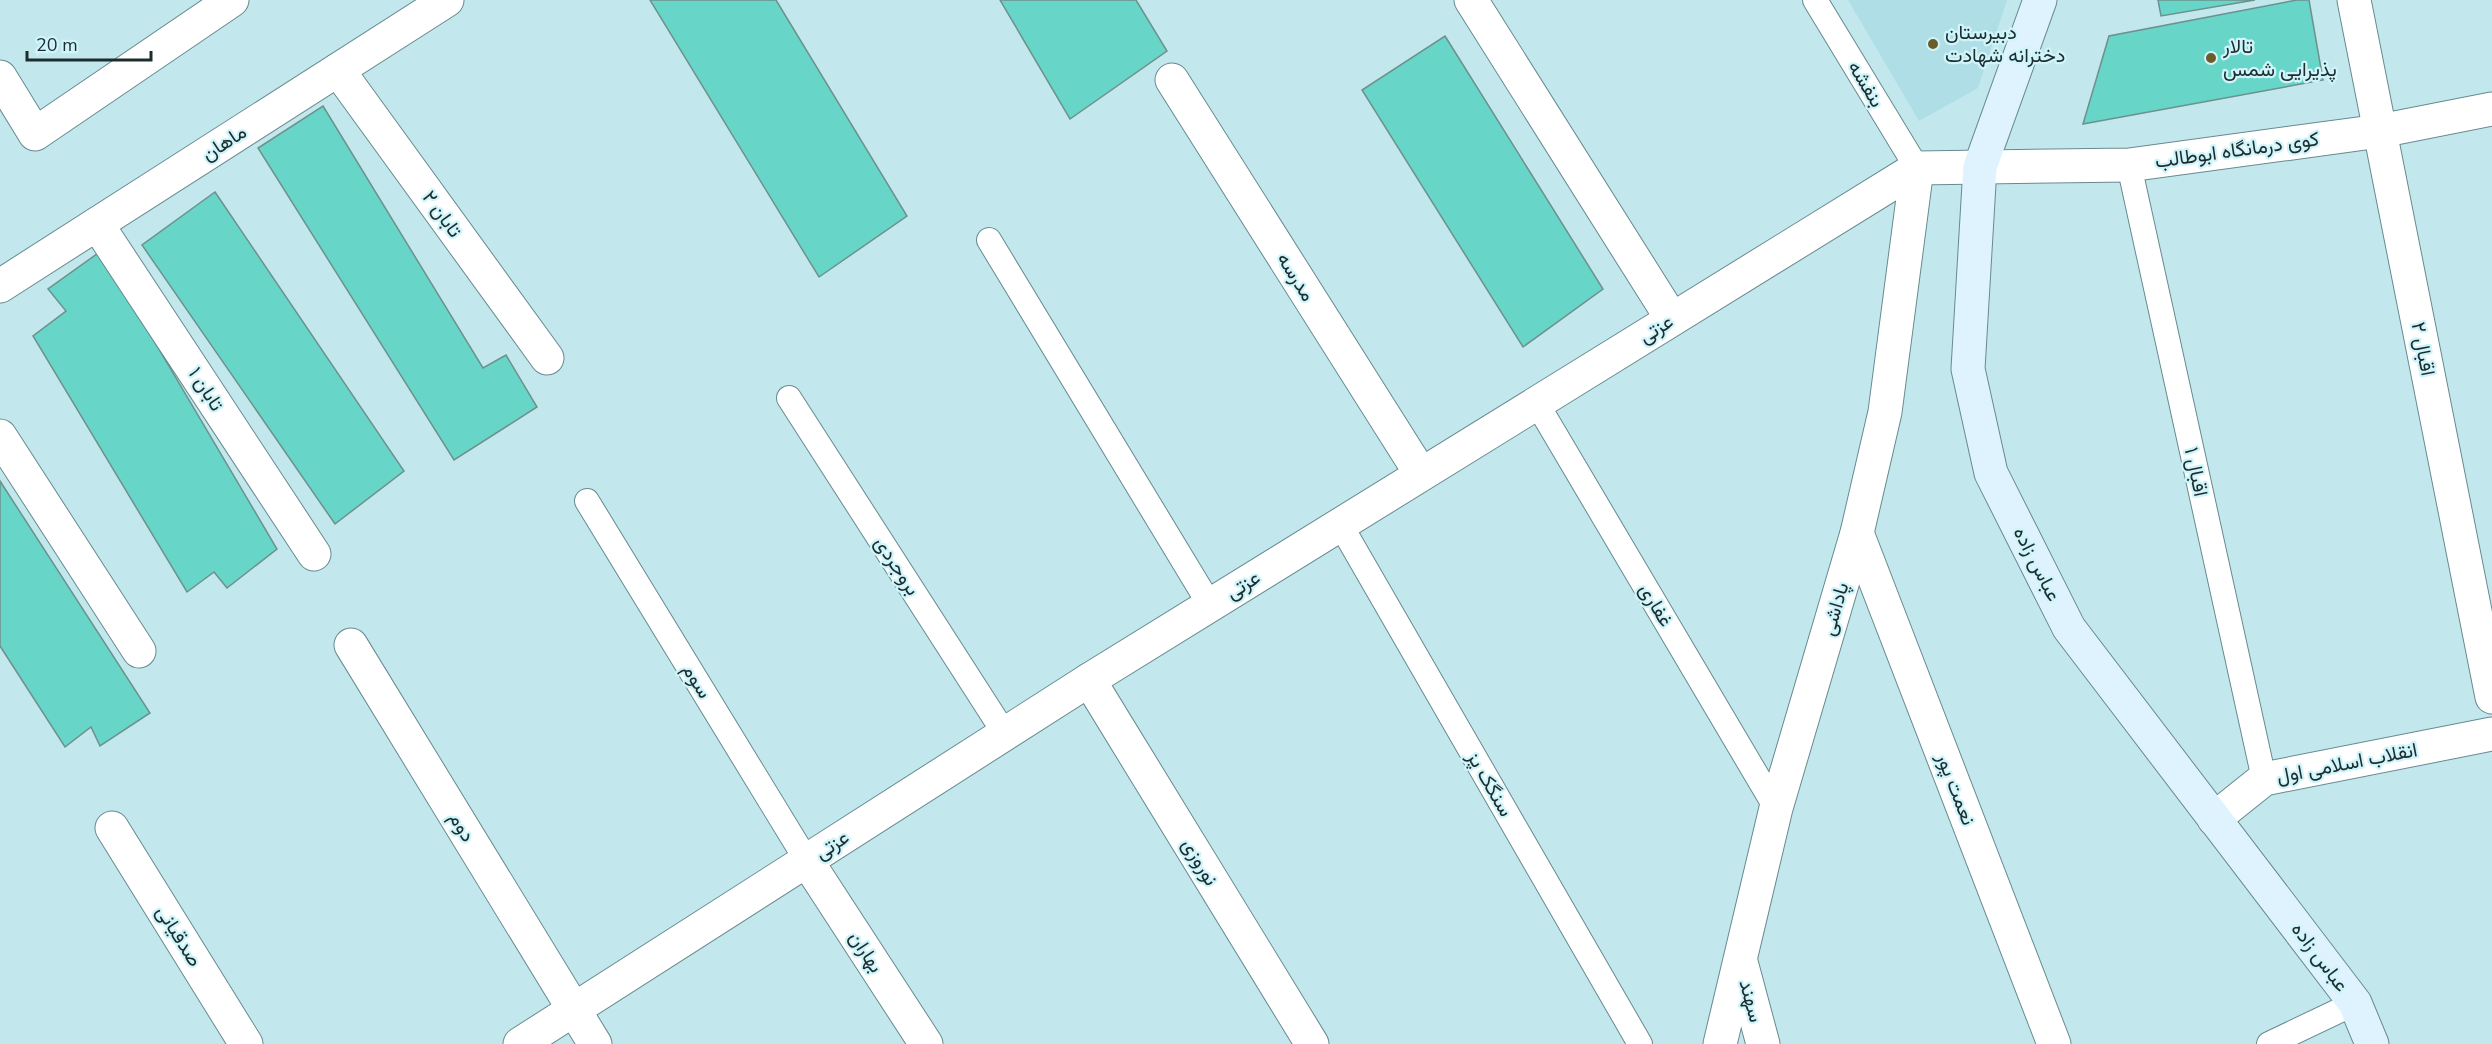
<svg xmlns="http://www.w3.org/2000/svg" width="2492" height="1044" font-family="'Nunito Sans',Vazirmatn,sans-serif">
	<style>
		.built { fill: #afdee6 }
		.building { fill: #67d5c8; stroke: #6d918c; stroke-width: 1.5 }
		.lines { fill: none; stroke-linecap: round; stroke-linejoin: round }
		.lane-casing { stroke: #678a8f; stroke-width: 26 }
		.street-casing { stroke: #678a8f; stroke-width: 35 }
		.secondary-casing { stroke: #678a8f; stroke-width: 35 }
		.lane { stroke: #fff; stroke-width: 24 }
		.street { stroke: #fff; stroke-width: 33 }
		.secondary { stroke: #def3fe; stroke-width: 33 }
		.poi-dot { fill: #6b5c29; stroke: #cff5fb; stroke-width: 2 }
		.labels { text-anchor: middle; dominant-baseline: central; stroke-width: 4.5; stroke-linejoin: round; paint-order: stroke }
		.poi-label { font-size: 20px; fill: #1d2c2e; stroke: #cff5fb; text-anchor: start }
		.street-label { font-size: 20px; fill: #1d2c2e; stroke: #cff5fb }
	</style>
	<rect width="100%" height="100%" fill="#c2e8ee"/>
	<!-- built -->
	<polygon class="built" points="1848,0 2007,0 1978,88 1919,121"/>
	<!-- building -->
	<g class="building">
		<polygon points="650,0 776,0 907,216 819,277"/>
		<polygon points="1000,0 1136,0 1167,51 1070,119"/>
		<polygon points="2158,0 2255,0 2161,16"/>
		<polygon points="2297,0 2309,0 2323,80 2083,124 2109,36"/>
		<polygon points="1445,36 1603,289 1523,347 1362,90"/>
		<polygon points="323,106 483,368 506,355 537,407 454,460 258,148"/>
		<polygon points="215,192 404,471 335,524 142,245"/>
		<polygon points="101,251 277,549 227,588 214,572 187,592 33,336 66,311 48,289"/>
		<polygon points="0,481 150,713 100,746 91,727 65,747 0,646"/>
	</g>
	<g class="lines">
		<defs>
			<g id="lane">
				<polyline points="1815,0 1917,168"/>
				<polyline points="2129,165 2264,779"/>
				<polyline points="989,240 1210,605"/>
				<polyline points="789,398 1005,734"/>
				<polyline points="1536,402 1776,808"/>
				<polyline points="587,501 807,861"/>
				<polyline points="1340,524 1640,1044"/>
				<polyline points="2269,1044 2355,1003"/>
			</g>
			<g id="street">
				<polyline points="1471,0 1672,319"/>
				<polyline points="2354,0 2492,697"/>
				<polyline points="338,70 547,358"/>
				<polyline points="0,77 35,134 232,0"/>
				<polyline points="1172,80 1421,474"/>
				<polyline points="97,224 314,554"/>
				<polyline points="0,286 447,0"/>
				<polyline points="0,436 139,651"/>
				<polyline points="1857,533 2054,1044"/>
				<polyline points="351,645 595,1044"/>
				<polyline points="1089,680 1312,1044"/>
				<polyline points="2214,819 2264,779 2492,734"/>
				<polyline points="112,828 246,1044"/>
				<polyline points="807,861 926,1044"/>
				<polyline points="1741,962 1763,1044"/>
				<polyline points="520,1044 1089,680 1917,168 2129,165 2380,131 2492,109"/>
				<polyline points="1720,1044 1776,808 1857,533 1885,412 1917,168"/>
			</g>
			<polyline id="secondary" points="2040,0 1980,167 1968,369 1991,473 2069,628 2355,1003 2372,1044"/>
		</defs>
		<!-- lane casing -->
		<use href="#lane" class="lane-casing"/>
		<!-- street casing -->
		<use href="#street" class="street-casing"/>
		<!-- secondary casing -->
		<use href="#secondary" class="secondary-casing"/>
		<!-- lane -->
		<use href="#lane" class="lane"/>
		<!-- street -->
		<use href="#street" class="street"/>
		<!-- secondary -->
		<use href="#secondary" class="secondary"/>
	</g>
	<!-- markers -->
	<g class="poi-dot">
		<circle cx="1933" cy="44" r="6"/>
		<circle cx="2211" cy="58" r="6"/>
	</g>
	<g class="labels">
		<!-- poi labels -->
		<g class="poi-label">
			<text x="1945" y="32">دبیرستان<tspan x="1945" dy="23">دخترانه شهادت</tspan></text>
			<text x="2223" y="46">تالار<tspan x="2223" dy="23">پذیرایی شمس</tspan></text>
		</g>
		<!-- street labels -->
		<g class="street-label">
			<text transform="translate(1866 84) rotate(59)">بنفشه</text>
			<text transform="translate(224 143) rotate(-33)">ماهان</text>
			<text transform="translate(2237 150) rotate(-8)">کوی درمانگاه ابوطالب</text>
			<text transform="translate(442 214) rotate(54)">تابان ۲</text>
			<text transform="translate(1296 277) rotate(58)">مدرسه</text>
			<text transform="translate(1656 329) rotate(-32)">عزتی</text>
			<text transform="translate(2423 349) rotate(79)">اقبال ۲</text>
			<text transform="translate(206 389) rotate(57)">تابان ۱</text>
			<text transform="translate(2196 472) rotate(78)">اقبال ۱</text>
			<text transform="translate(2037 564) rotate(63)">عباس زاده</text>
			<text transform="translate(897 566) rotate(57)">بروجردی</text>
			<text transform="translate(1243 585) rotate(-32)">عزتی</text>
			<text transform="translate(1656 605) rotate(59)">غفاری</text>
			<text transform="translate(1835 609) rotate(-74)">پاداشی</text>
			<text transform="translate(697 681) rotate(58)">سوم</text>
			<text transform="translate(2347 763) rotate(-11)">انقلاب اسلامی اول</text>
			<text transform="translate(1490 784) rotate(60)">سنگک پز</text>
			<text transform="translate(1956 789) rotate(69)">نعمت پور</text>
			<text transform="translate(462 827) rotate(59)">دوم</text>
			<text transform="translate(832 845) rotate(-33)">عزتی</text>
			<text transform="translate(1200 862) rotate(59)">نوروزی</text>
			<text transform="translate(179 936) rotate(58)">صدقیانی</text>
			<text transform="translate(866 952) rotate(57)">بهاران</text>
			<text transform="translate(2320 957) rotate(53)">عباس زاده</text>
			<text transform="translate(1751 1001) rotate(75)">سهند</text>
		</g>
	</g>
	<!-- scale -->
	<path d="M27 51v9h124v-9" fill="none" stroke="#1d2c2e" stroke-width="3"/>
	<text x="36" y="51" font-size="18" fill="#1d2c2e" stroke="#cff5fb" stroke-width="4.5" paint-order="stroke">20 m</text>
</svg>
